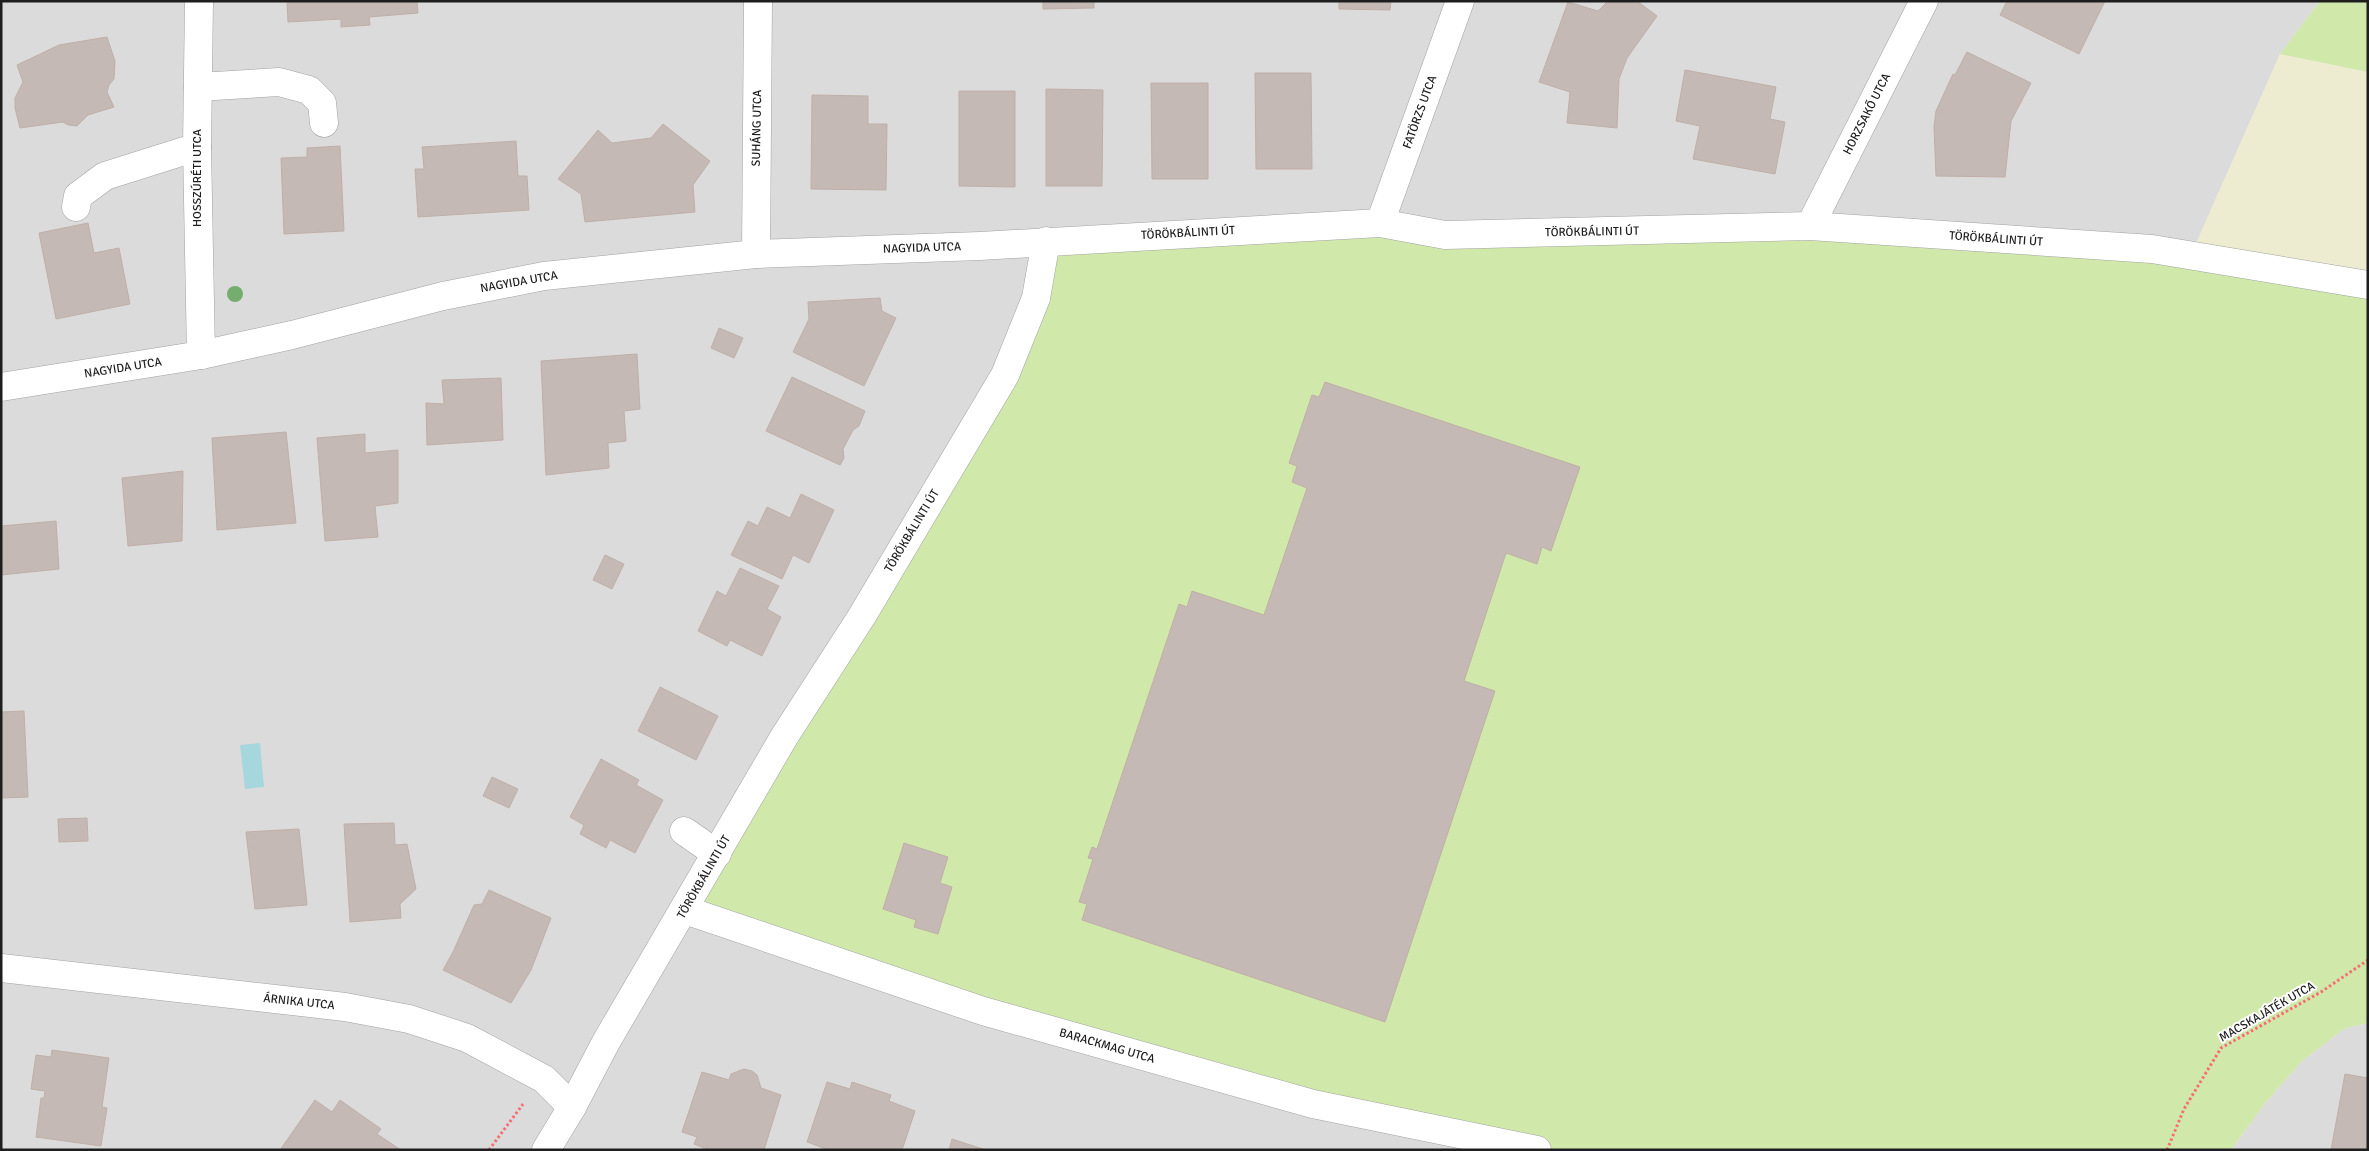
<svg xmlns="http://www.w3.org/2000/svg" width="2369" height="1151" font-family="Signika,sans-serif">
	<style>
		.residential { fill: #dcdbdb }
		.farmland { fill: #eeecd0 }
		.grass { fill: #d1e8ab }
		.water { fill: #a6d7dc }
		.building { fill: #c4b9b4; stroke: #c0afa7 }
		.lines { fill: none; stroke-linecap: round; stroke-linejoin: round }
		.minor-casing { stroke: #a2a2a2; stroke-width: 29 }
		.path { stroke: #f76d71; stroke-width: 3; stroke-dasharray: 2.5 2.5; stroke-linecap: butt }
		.minor { stroke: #fff; stroke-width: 28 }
		.tree { fill: #75ad6e }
		.labels { text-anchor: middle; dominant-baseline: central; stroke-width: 4; stroke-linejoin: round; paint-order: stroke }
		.street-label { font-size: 12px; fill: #1e1e1e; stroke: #fff }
	</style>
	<rect width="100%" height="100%" fill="#efeae5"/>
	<!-- residential -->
	<g class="residential">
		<polygon points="1,1 2320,1 2280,54 2190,257 1537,1150 1,1150"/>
		<polygon points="2368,1023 2368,1150 2231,1150 2266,1102 2303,1060 2344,1029"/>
	</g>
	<!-- farmland -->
	<polygon class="farmland" points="2280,54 2368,72 2368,285 2190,257"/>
	<!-- grass -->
	<g class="grass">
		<polygon points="2320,1 2368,1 2368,72 2280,54"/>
		<polygon points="1810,226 2368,285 2368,1023 2344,1029 2303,1060 2266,1102 2231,1150 1537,1150 1313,1104 685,910 987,405 1046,241"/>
	</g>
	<!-- water -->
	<polygon class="water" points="260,743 264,787 245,789 240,745"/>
	<!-- building -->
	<g class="building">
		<polygon points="287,1 417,1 418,13 369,17 370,25 341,27 341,19 288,22"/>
		<polygon points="1043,1 1094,1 1094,8 1043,9"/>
		<polygon points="1339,1 1391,1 1390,10 1339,9"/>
		<polygon points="1608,1 1637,1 1657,16 1627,58 1619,79 1617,128 1567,123 1570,92 1539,82 1568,2 1598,11"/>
		<polygon points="2007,1 2105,1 2079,54 2000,15"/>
		<polygon points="107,37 115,61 114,79 109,85 107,92 114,107 88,115 77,126 68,125 63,122 20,128 15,108 15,98 23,82 17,65 59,45"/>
		<polygon points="1967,52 2031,83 2011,121 2005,177 1936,176 1934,127 1936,111 1953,74 1955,75"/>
		<polygon points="1685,70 1776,87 1770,119 1785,122 1775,174 1693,159 1700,126 1676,121"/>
		<polygon points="1255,73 1311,73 1312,169 1256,169"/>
		<polygon points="1151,83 1208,83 1208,179 1152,179"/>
		<polygon points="1046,89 1103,90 1102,186 1046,186"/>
		<polygon points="959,91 1015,91 1015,187 959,186"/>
		<polygon points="812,95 868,96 868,124 887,124 886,190 811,189"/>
		<polygon points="663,124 710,161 693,185 695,212 585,222 581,194 558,179 598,130 612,143 651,138"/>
		<polygon points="516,141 518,176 527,176 529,210 418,217 415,169 424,169 422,147"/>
		<polygon points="340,146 344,231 284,234 281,158 307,157 307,148"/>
		<polygon points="88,223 94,253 119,248 130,304 56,319 39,233"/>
		<polygon points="880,298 882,311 896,318 864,386 793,352 809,319 808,302"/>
		<polygon points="719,328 743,338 734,358 711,348"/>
		<polygon points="637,354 640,409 624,411 626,441 608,443 609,468 546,475 541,361"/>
		<polygon points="792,377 865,411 859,426 853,430 843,449 844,458 840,465 766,431"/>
		<polygon points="501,378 503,440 427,445 426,403 444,404 442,380"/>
		<polygon points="1325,382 1580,467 1551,551 1542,547 1537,564 1506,553 1464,681 1495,691 1385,1022 1082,920 1087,904 1079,902 1093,859 1088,858 1092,847 1097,849 1179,604 1187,607 1192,591 1264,615 1307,488 1292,482 1297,466 1289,463 1312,395 1319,397"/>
		<polygon points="286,432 296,523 217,530 212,438"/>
		<polygon points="365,434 365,453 398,450 398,503 375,506 378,537 325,541 317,438"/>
		<polygon points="183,471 182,541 128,546 122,478"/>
		<polygon points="801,494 834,510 809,563 793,555 782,579 731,555 748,521 758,526 767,507 790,518"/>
		<polygon points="56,521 59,569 1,575 1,526"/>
		<polygon points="605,555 624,564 612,589 593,580"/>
		<polygon points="740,568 779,586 767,609 781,617 762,656 730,640 727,646 698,631 717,591 726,596"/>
		<polygon points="660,687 718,716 696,760 638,731"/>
		<polygon points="24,711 28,797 1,798 1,712"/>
		<polygon points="601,759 639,780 636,785 663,800 635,853 610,840 606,848 580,834 584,825 570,817"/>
		<polygon points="492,777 518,789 509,808 483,796"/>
		<polygon points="87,818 88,841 59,842 58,819"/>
		<polygon points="394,823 395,845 407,844 416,889 400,904 401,918 350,922 344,824"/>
		<polygon points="299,829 307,905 255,909 246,832"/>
		<polygon points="904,843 948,857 940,883 952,887 938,934 914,927 916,920 883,909"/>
		<polygon points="489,890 551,918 531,970 511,1003 443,970 453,952 474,905 482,904"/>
		<polygon points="52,1050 109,1058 102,1107 107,1108 101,1146 36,1137 41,1098 44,1098 45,1091 31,1089 36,1055 51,1057"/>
		<polygon points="744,1069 752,1071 757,1075 761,1088 781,1095 764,1150 710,1150 694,1144 697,1137 682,1132 702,1072 729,1080 731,1074"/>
		<polygon points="2345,1074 2368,1078 2368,1150 2331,1150"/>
		<polygon points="827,1082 850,1089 852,1082 891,1095 889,1101 915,1111 902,1150 829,1150 807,1142"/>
		<polygon points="315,1100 332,1112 340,1100 381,1129 377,1134 401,1150 280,1150"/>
		<polygon points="952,1139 986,1150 949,1150"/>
	</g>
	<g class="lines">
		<defs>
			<g id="minor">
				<polyline points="199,1 197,147 201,355"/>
				<polyline points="198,87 279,82 309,90 322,103 324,123"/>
				<polyline points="76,207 78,196 105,176 197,147"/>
				<polyline points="1380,223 1460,1"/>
				<polyline points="1810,226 1924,1"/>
				<polyline points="756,254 758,1"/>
				<polyline points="1,387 201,355 292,335 443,296 544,276 756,254 980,246 1380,223 1445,235 1810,226 2152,249 2368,285"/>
				<polyline points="684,831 717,854"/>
				<polyline points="685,910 983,1011 1313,1104 1537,1150"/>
				<polyline points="1,968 345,1007 409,1019 467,1038 544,1079 572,1107"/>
				<polyline points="546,1150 572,1107 606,1042 784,737 862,616 1005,375 1036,298 1046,241"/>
			</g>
		</defs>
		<!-- minor casing -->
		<use href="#minor" class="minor-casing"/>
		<!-- path -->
		<g class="path">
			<polyline points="489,1150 523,1104"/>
			<polyline points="2167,1150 2184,1109 2221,1048 2321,992 2368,960"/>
		</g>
		<!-- minor -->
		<use href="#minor" class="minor"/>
	</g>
	<!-- trees -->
	<circle class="tree" cx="235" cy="294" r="8"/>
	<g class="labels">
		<!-- street labels -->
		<g class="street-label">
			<text transform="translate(1420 112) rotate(-70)">FATÖRZS UTCA</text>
			<text transform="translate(1867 114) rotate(-63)">HORZSAKŐ UTCA</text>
			<text transform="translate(757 128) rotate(-89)">SUHÁNG UTCA</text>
			<text transform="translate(197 178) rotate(-90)">HOSSZÚRÉTI UTCA</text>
			<text transform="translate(1592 232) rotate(-1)">TÖRÖKBÁLINTI ÚT</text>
			<text transform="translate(1188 233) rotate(-3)">TÖRÖKBÁLINTI ÚT</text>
			<text transform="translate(1996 239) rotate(4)">TÖRÖKBÁLINTI ÚT</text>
			<text transform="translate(922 248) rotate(-2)">NAGYIDA UTCA</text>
			<text transform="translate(519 282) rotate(-10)">NAGYIDA UTCA</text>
			<text transform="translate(123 368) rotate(-9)">NAGYIDA UTCA</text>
			<text transform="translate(912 531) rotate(-59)">TÖRÖKBÁLINTI ÚT</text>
			<text transform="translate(704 877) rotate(-60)">TÖRÖKBÁLINTI ÚT</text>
			<text transform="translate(299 1002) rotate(6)">ÁRNIKA UTCA</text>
			<text transform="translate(2267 1012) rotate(-30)">MACSKAJÁTÉK UTCA</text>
			<text transform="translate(1107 1046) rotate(16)">BARACKMAG UTCA</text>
		</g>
	</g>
	<!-- border -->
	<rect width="2369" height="1151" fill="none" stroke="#1e1e1e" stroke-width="5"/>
</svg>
